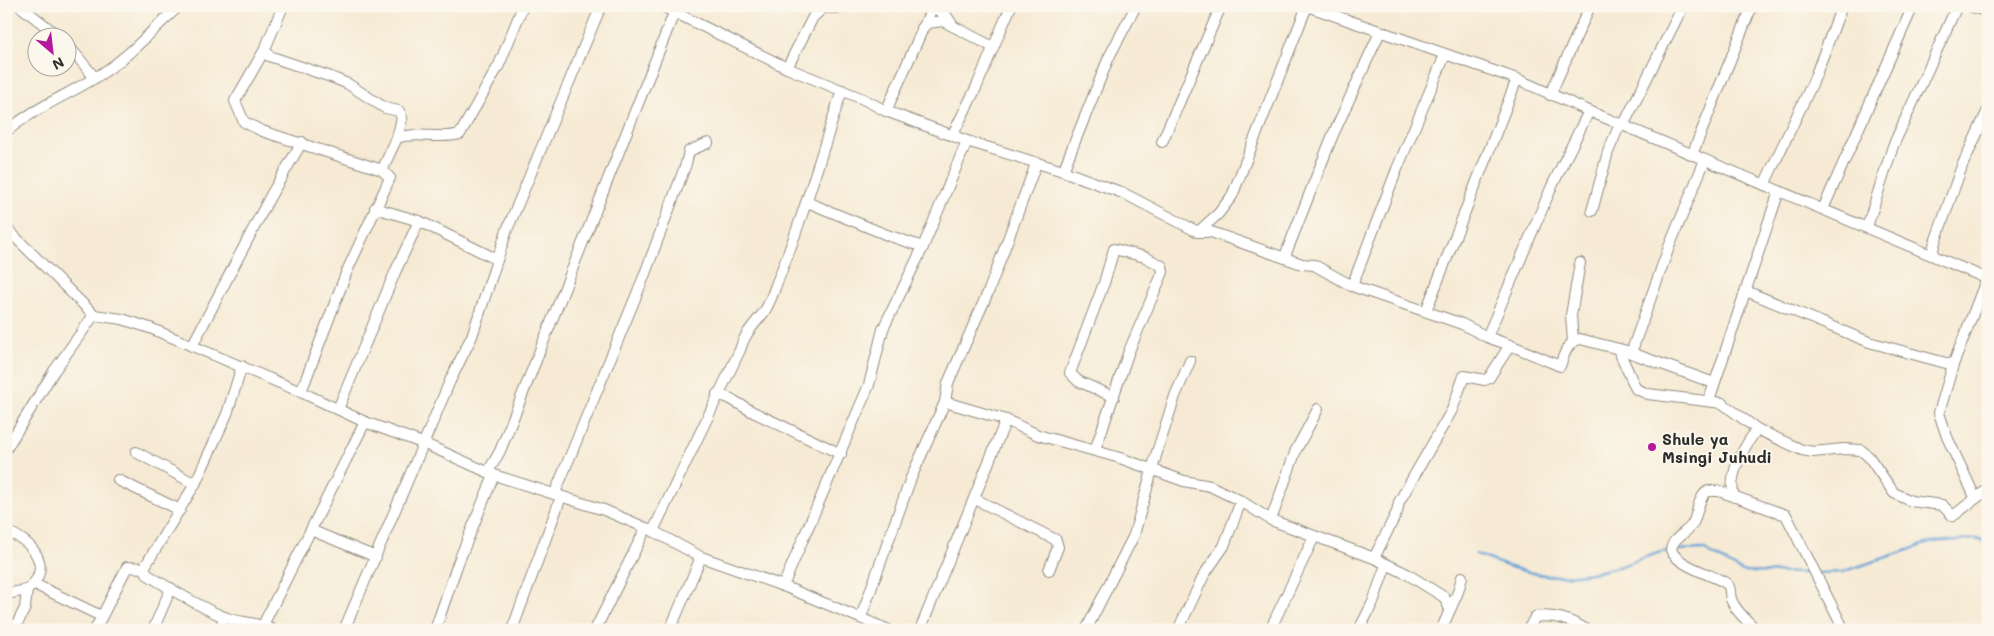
<svg xmlns="http://www.w3.org/2000/svg" width="1994" height="636" font-family="Mali,sans-serif">
	<style>
		.lines { fill: none; stroke-linecap: round; stroke-linejoin: round }
		.stream { stroke: #64a2d6; stroke-width: 2.5 }
		.street-casing { stroke: #908a80; stroke-width: 12 }
		.street { stroke: #fff; stroke-width: 10 }
		.poi-dot { fill: #b5179e; stroke: #fbf7ec; stroke-width: 2 }
		.labels { text-anchor: middle; dominant-baseline: central; stroke-width: 4; stroke-linejoin: round; paint-order: stroke }
		.poi-label { font-size: 16px; font-weight: bold; fill: #2b2b2b; stroke: #fbf7ec; text-anchor: start }
	</style>
	<rect width="100%" height="100%" fill="#fbf7ec"/>
	<filter id="ink" filterUnits="userSpaceOnUse"><feTurbulence type="fractalNoise" baseFrequency=".02" numOctaves="2"/><feDisplacementMap in="SourceGraphic" scale="10" xChannelSelector="R" yChannelSelector="G"/><feConvolveMatrix kernelMatrix="1 2 1 2 8 2 1 2 1" color-interpolation-filters="sRGB"/></filter>
	<filter id="wash" filterUnits="userSpaceOnUse"><feTurbulence type="fractalNoise" baseFrequency=".0096" numOctaves="4" result="noise"/><feDisplacementMap in="SourceGraphic" scale="20" xChannelSelector="R" yChannelSelector="G"/><feGaussianBlur stdDeviation="1.12" result="paint"/><feColorMatrix in="noise" values="0 0 0 0 0 0 0 0 0 0 0 0 0 0 0 0 0 1.4 0 .05"/><feComposite in="paint" operator="in"/></filter>
	<g filter="url(#wash)">
		<rect width="100%" height="100%" fill="#f6ead4"/>
		<g class="lines">
			<!-- stream -->
			<g class="stream">
				<polyline points="1673,550 1703,549 1743,572 1812,573"/>
				<path d="M1476,554c57,24 85,29 145,12 16,-5 30,-13 47,-15"/>
				<polyline points="1817,573 1842,572 1932,542 1976,539 1988,543"/>
			</g>
		</g>
	</g>
	<g filter="url(#ink)">
		<g class="lines">
			<defs>
				<g id="street">
					<polyline points="20,6 61,38"/>
					<polyline points="283,6 265,49 269,56 331,77 348,84 385,108 399,111 402,118 397,138 382,170"/>
					<path d="M662,6l125,62 76,31 23,12 81,30 96,30 60,22 75,39h13l91,32 12,1 38,21 110,38 25,13 23,8 50,21c4,-11 7,-24 20,-27l43,11 91,33"/>
					<polyline points="1307,6 1517,79 1589,111 1988,279"/>
					<polyline points="1970,6 1988,12"/>
					<polyline points="932,7 946,15 953,26"/>
					<polyline points="922,28 928,23 943,21 993,47"/>
					<polyline points="68,45 95,78"/>
					<polyline points="265,49 235,101 244,122 262,131 382,170 390,178 347,271 301,392"/>
					<polyline points="787,68 813,17 823,8 840,8"/>
					<polyline points="1550,95 1590,6"/>
					<polyline points="886,111 933,6"/>
					<polyline points="1623,126 1683,6"/>
					<path d="M6,132c29,-25 63,-37 95,-58 29,-18 52,-45 78,-68"/>
					<polyline points="953,134 976,88 1011,6"/>
					<path d="M397,138c20,-7 42,2 63,-4l39,-69 24,-59"/>
					<polyline points="1162,142 1221,6"/>
					<polyline points="1692,155 1752,6"/>
					<polyline points="1063,171 1109,57 1136,6"/>
					<polyline points="1764,185 1813,82 1842,6"/>
					<polyline points="807,202 887,235 923,247"/>
					<polyline points="375,208 419,221 496,259"/>
					<polyline points="1823,209 1913,6"/>
					<polyline points="1592,211 1608,152 1620,124"/>
					<polyline points="1867,227 1893,146 1957,6"/>
					<polyline points="6,228 94,315 122,319 150,328 301,392 365,422 425,444 494,475 604,510 653,531 701,557 783,586 889,630"/>
					<polyline points="1198,232 1218,214 1232,196 1307,6"/>
					<polyline points="1932,255 1934,245 1962,166 1988,110"/>
					<polyline points="1285,256 1332,137 1380,32"/>
					<polyline points="1352,286 1397,169 1445,55"/>
					<polyline points="1746,291 1869,342 1953,365"/>
					<polyline points="1426,311 1517,79"/>
					<polyline points="1487,337 1552,186 1589,111"/>
					<polyline points="1573,341 1571,315 1580,263"/>
					<polyline points="192,346 271,195 302,142"/>
					<polyline points="1618,349 1636,389 1648,394 1722,403 1757,429 1802,450 1813,452 1844,449 1861,450 1869,457 1894,493 1911,501 1942,505 1953,516 1988,489"/>
					<polyline points="1631,353 1669,247 1705,160"/>
					<path d="M242,366l-15,48 -32,70 -51,84 4,7c24,15 50,31 76,42 16,6 34,5 49,13"/>
					<polyline points="717,394 729,398 753,412 841,454"/>
					<polyline points="1709,400 1779,191"/>
					<polyline points="945,402 1006,420 1038,435 1120,458 1184,481 1210,486 1241,501 1271,520 1374,558 1407,574 1444,597 1450,609"/>
					<polyline points="338,409 396,270 419,221"/>
					<polyline points="6,449 54,371 94,315"/>
					<polyline points="1095,450 1129,351 1163,272 1162,266 1145,257 1114,249 1104,283 1070,373 1078,381 1114,397"/>
					<polyline points="136,452 195,484"/>
					<polyline points="488,472 500,451 676,8"/>
					<polyline points="118,480 180,510"/>
					<polyline points="555,493 643,279 686,164 689,151 708,143"/>
					<path d="M1734,497c-7,-22 10,-50 23,-68"/>
					<polyline points="1975,497 1947,437 1939,413 1953,365 1987,278"/>
					<polyline points="975,499 1056,540 1058,547 1049,570"/>
					<polyline points="1271,520 1296,450 1318,409"/>
					<path d="M6,531c26,10 49,36 21,59l-2,18 -11,22"/>
					<polyline points="313,531 376,557"/>
					<path d="M653,531l87,-181c4,-16 14,-25 24,-38 5,-7 9,-19 12,-27 26,-64 45,-130 66,-195"/>
					<polyline points="1374,558 1397,512 1399,502 1452,410 1464,376 1485,380 1489,378 1510,345"/>
					<polyline points="34,584 101,616"/>
					<polyline points="783,586 869,385 883,329 923,247 967,141"/>
					<polyline points="6,594 27,590"/>
					<polyline points="861,617 911,478 945,402 948,383 989,290 1036,164"/>
					<polyline points="263,625 365,422"/>
					<polyline points="95,630 127,567 144,568"/>
					<polyline points="153,630 171,588"/>
					<polyline points="219,630 225,617"/>
					<polyline points="344,630 450,381 472,336 507,230 601,6"/>
					<polyline points="435,630 458,563 494,475"/>
					<polyline points="512,630 561,497"/>
					<polyline points="595,630 646,528"/>
					<polyline points="670,630 701,557"/>
					<polyline points="920,630 1006,420"/>
					<polyline points="1086,630 1134,535 1157,452 1175,396 1190,361"/>
					<polyline points="1178,630 1204,575 1224,546 1241,501"/>
					<polyline points="1270,630 1314,537"/>
					<polyline points="1359,630 1373,602 1386,565"/>
					<polyline points="1441,630 1458,592 1462,577"/>
					<path d="M1528,630l7,-13c20,-3 35,3 52,13"/>
					<path d="M1756,630c-8,-9 -21,-19 -25,-31 -2,-7 1,-13 -7,-17 -14,-8 -47,-17 -53,-32 2,-14 16,-16 22,-27 5,-10 5,-26 15,-32h11l67,24 58,115"/>
				</g>
			</defs>
			<!-- street casing -->
			<use href="#street" class="street-casing"/>
			<!-- street -->
			<use href="#street" class="street"/>
		</g>
	</g>
	<!-- markers -->
	<circle class="poi-dot" cx="1652" cy="447" r="5"/>
	<g class="labels">
		<!-- poi labels -->
		<g class="poi-label">
			<text x="1662" y="438">Shule ya<tspan x="1662" dy="18">Msingi Juhudi</tspan></text>
		</g>
	</g>
	<!-- margin -->
	<rect width="1994" height="636" fill="none" stroke="#fbf7ec" stroke-width="25"/>
	<!-- north arrow -->
	<g transform="translate(52 52) rotate(152)"><circle r="24" fill="#fbf7ec" stroke="#a8a59f"/>
	<path d="M0-4L9 19L0 12L-9 19Z" fill="#b5179e"/>
	<text y="-8" font-size="14" font-weight="bold" text-anchor="middle" fill="#2b2b2b">N</text>
	</g>
</svg>
